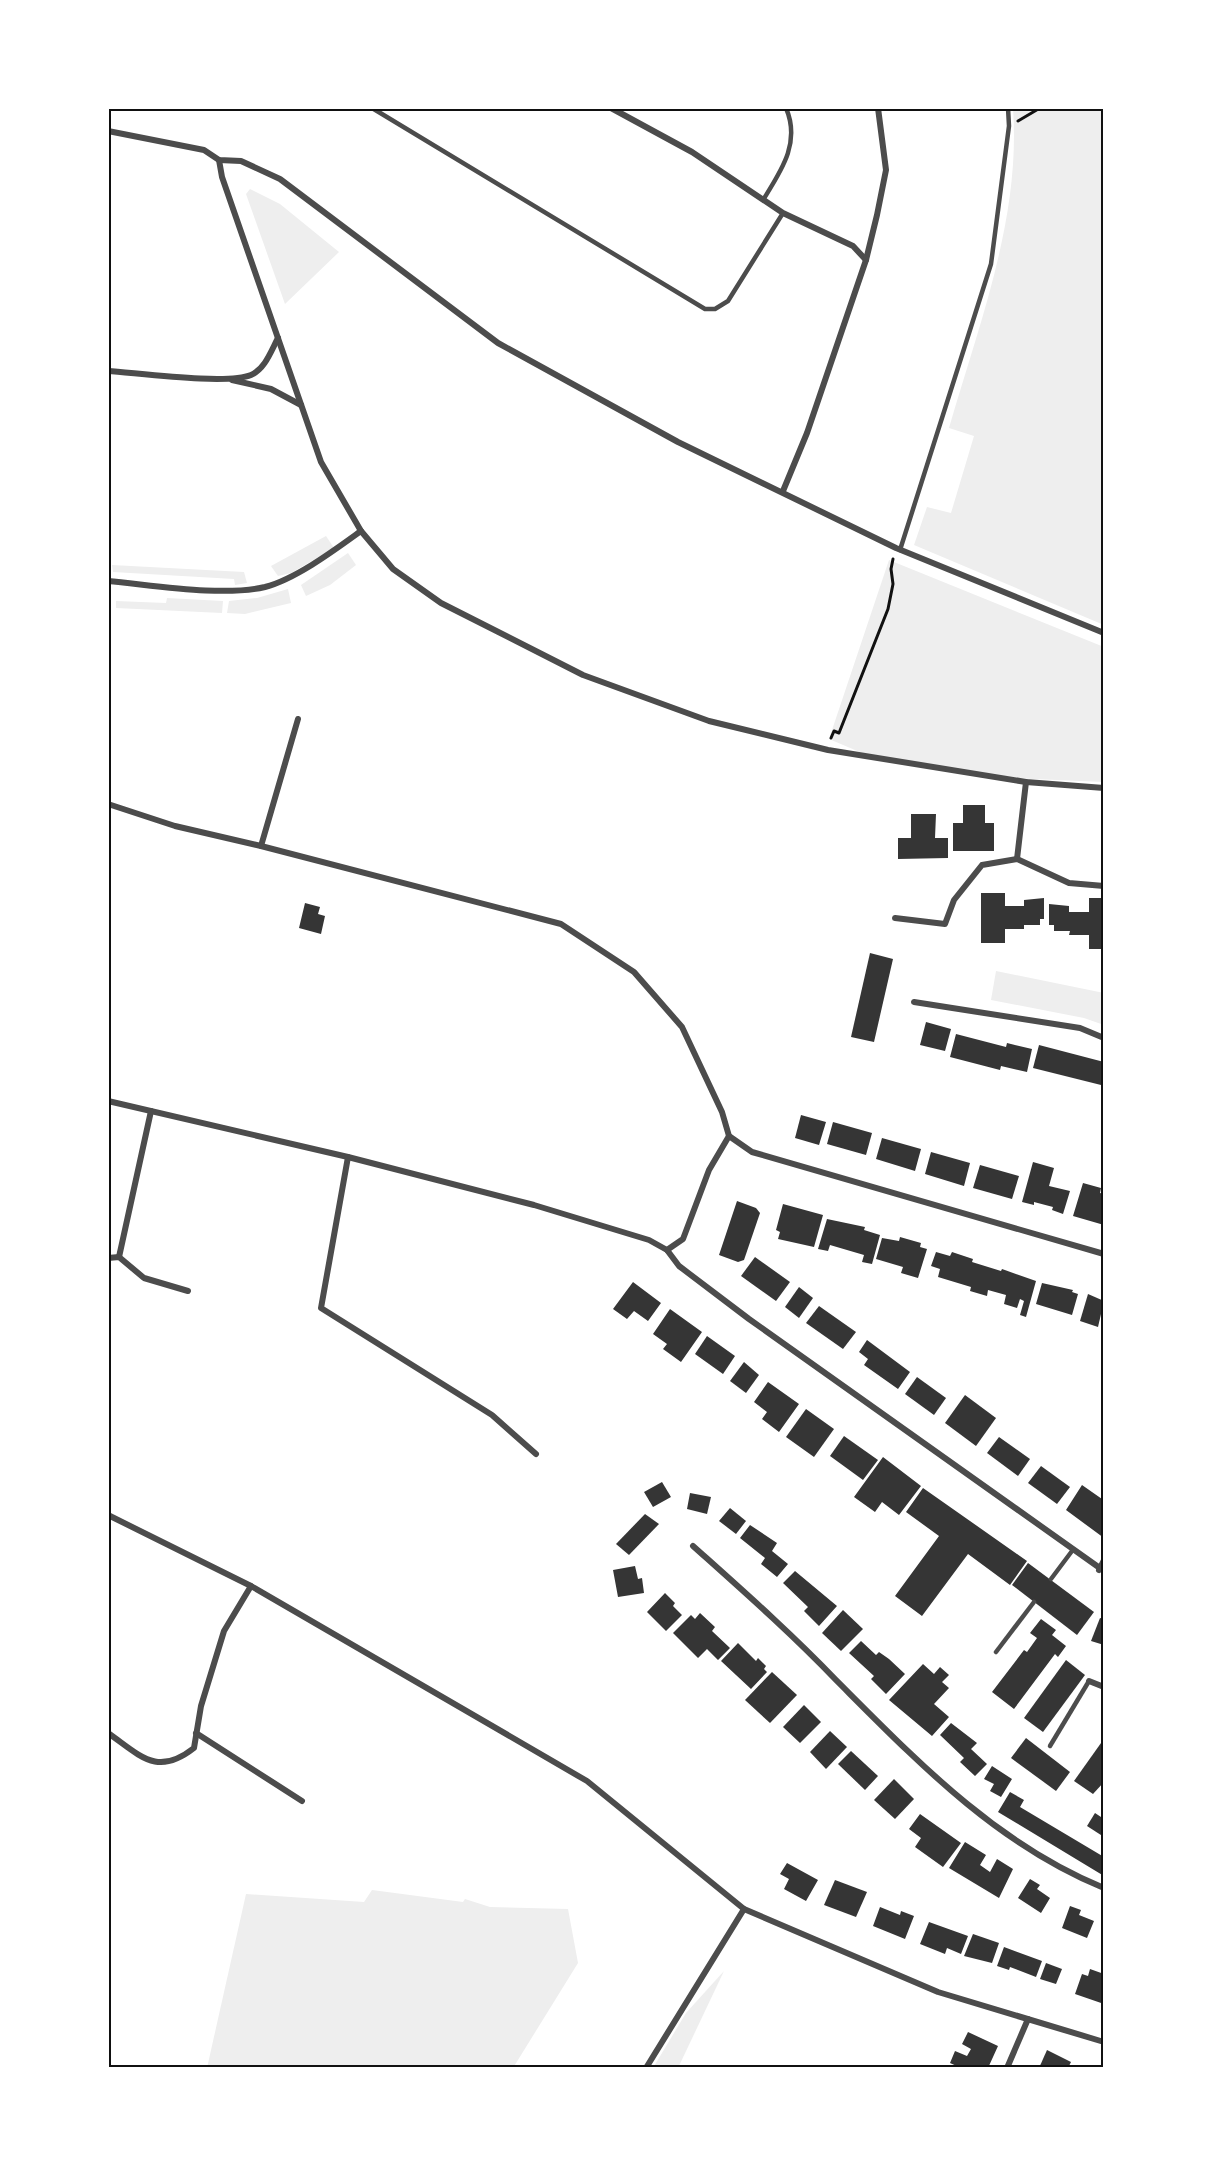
<svg xmlns="http://www.w3.org/2000/svg" width="1212" height="2176" font-family="'PT Sans Narrow',sans-serif">
	<style>
		.green { fill: #eee }
		.building { fill: #353535 }
		.lines { fill: none; stroke-linecap: round; stroke-linejoin: round }
		.path { stroke: #111; stroke-width: 3 }
		.service { stroke: #4c4c4c; stroke-width: 4.5 }
		.minor { stroke: #4c4c4c; stroke-width: 6 }
		.neatline { fill: none; stroke: #111; stroke-width: 2 }
	</style>
	<rect width="100%" height="100%" fill="#fff"/>
	<!-- green -->
	<g class="green">
		<path d="M1013,108h91v517l-190,-80 13,-38 24,6 23,-77 -25,-8c30,-104 72,-210 64,-320z"/>
		<polygon points="250,189 280,204 339,252 285,304 246,194"/>
		<polygon points="326,536 334,548 291,573 278,576 271,566"/>
		<polygon points="348,553 356,565 330,585 306,596 301,585"/>
		<polygon points="889,560 1104,647 1104,782 1012,778 862,753 829,739"/>
		<polygon points="112,565 244,572 247,583 235,585 234,579 113,572"/>
		<polygon points="288,589 291,603 245,614 227,613 229,601 257,598"/>
		<polygon points="167,598 223,601 222,613 116,608 116,601 166,603"/>
		<polygon points="996,971 1104,993 1104,1025 1084,1018 991,1000"/>
		<polygon points="372,1890 463,1902 465,1899 490,1907 568,1909 578,1963 513,2068 207,2068 246,1894 364,1902"/>
		<polygon points="724,1971 678,2068 653,2068 686,2013"/>
	</g>
	<!-- building -->
	<g class="building">
		<polygon points="963,805 985,805 985,823 994,823 994,851 953,851 953,823 963,823"/>
		<polygon points="911,814 936,814 935,838 948,838 948,858 898,859 898,838 911,838"/>
		<polygon points="981,893 1005,893 1005,906 1024,906 1024,900 1044,898 1044,919 1040,919 1040,925 1024,925 1024,929 1005,929 1005,943 981,943"/>
		<polygon points="1089,898 1104,898 1104,949 1089,949 1089,935 1069,935 1070,931 1054,931 1054,925 1049,925 1049,904 1069,906 1069,912 1089,912"/>
		<polygon points="305,903 320,907 318,914 325,916 321,934 299,928"/>
		<polygon points="870,953 893,959 874,1042 851,1037"/>
		<polygon points="926,1022 951,1029 945,1051 920,1045"/>
		<polygon points="956,1034 1006,1047 1007,1043 1032,1049 1027,1072 1001,1066 1000,1070 950,1057"/>
		<polygon points="1039,1045 1104,1062 1101,1085 1033,1068"/>
		<polygon points="801,1115 826,1122 819,1145 795,1138"/>
		<polygon points="833,1122 872,1133 866,1155 827,1144"/>
		<polygon points="882,1138 921,1149 915,1171 876,1159"/>
		<polygon points="931,1152 970,1163 964,1186 925,1174"/>
		<polygon points="1033,1162 1054,1168 1049,1186 1070,1191 1063,1214 1052,1210 1053,1207 1034,1202 1034,1205 1022,1202"/>
		<polygon points="980,1165 1019,1176 1012,1199 973,1188"/>
		<polygon points="1083,1183 1101,1188 1100,1193 1104,1194 1104,1225 1073,1216"/>
		<polygon points="737,1201 756,1208 760,1213 744,1260 738,1262 719,1255"/>
		<polygon points="783,1204 823,1215 814,1247 778,1239 780,1232 776,1230"/>
		<polygon points="827,1219 865,1227 864,1230 880,1235 872,1264 862,1262 864,1255 830,1245 828,1251 818,1249"/>
		<polygon points="900,1237 921,1243 920,1247 927,1249 918,1278 901,1273 903,1267 876,1259 882,1238 899,1241"/>
		<polygon points="936,1252 950,1256 952,1252 973,1259 972,1262 1001,1271 1002,1269 1036,1281 1026,1317 1020,1315 1024,1301 1020,1299 1017,1308 1004,1304 1006,1295 988,1290 987,1296 970,1291 971,1287 938,1277 940,1269 931,1266"/>
		<polygon points="755,1257 790,1282 776,1301 741,1276"/>
		<polygon points="633,1282 661,1303 648,1321 634,1311 627,1319 613,1309"/>
		<polygon points="1042,1283 1073,1290 1072,1292 1078,1294 1072,1315 1036,1304"/>
		<polygon points="799,1287 813,1298 799,1318 785,1307"/>
		<polygon points="1088,1294 1104,1301 1098,1327 1080,1321"/>
		<polygon points="819,1306 856,1332 843,1349 806,1323"/>
		<polygon points="670,1309 702,1332 681,1362 663,1349 667,1344 653,1334"/>
		<polygon points="707,1336 735,1356 723,1374 695,1354"/>
		<polygon points="867,1340 910,1372 898,1389 864,1365 868,1359 859,1352"/>
		<polygon points="744,1362 759,1375 746,1393 730,1381"/>
		<polygon points="917,1377 946,1398 934,1415 905,1394"/>
		<polygon points="768,1382 799,1404 779,1432 762,1419 767,1412 754,1402"/>
		<polygon points="965,1395 996,1418 976,1446 945,1423"/>
		<polygon points="806,1409 834,1429 814,1457 786,1437"/>
		<polygon points="844,1436 878,1460 863,1480 830,1456"/>
		<polygon points="999,1437 1030,1459 1018,1476 987,1453"/>
		<polygon points="883,1457 921,1486 899,1515 882,1502 875,1512 854,1497"/>
		<polygon points="1041,1466 1070,1487 1057,1504 1028,1483"/>
		<polygon points="662,1482 671,1497 653,1507 644,1492"/>
		<polygon points="1082,1485 1102,1499 1101,1501 1104,1503 1104,1538 1066,1510"/>
		<polygon points="923,1488 1027,1561 1010,1585 968,1554 922,1616 895,1596 939,1536 906,1512"/>
		<polygon points="690,1493 711,1497 707,1514 687,1509"/>
		<polygon points="730,1508 746,1521 736,1534 719,1521"/>
		<polygon points="645,1514 659,1524 629,1555 616,1544"/>
		<polygon points="750,1525 777,1543 772,1551 788,1564 777,1577 761,1564 765,1558 740,1538"/>
		<polygon points="1028,1563 1094,1612 1077,1635 1012,1585"/>
		<polygon points="635,1566 638,1579 642,1578 644,1593 618,1597 613,1570"/>
		<polygon points="795,1571 837,1606 819,1626 804,1611 808,1607 783,1583"/>
		<polygon points="665,1593 675,1603 673,1606 682,1615 666,1631 647,1612"/>
		<polygon points="843,1610 863,1629 841,1651 822,1633"/>
		<polygon points="700,1613 715,1627 712,1631 730,1648 718,1660 707,1649 698,1658 673,1633 691,1615 695,1619"/>
		<polygon points="1100,1618 1104,1619 1104,1645 1091,1641"/>
		<polygon points="1041,1619 1056,1630 1052,1635 1066,1646 1058,1657 1055,1654 1014,1709 992,1692 1024,1650 1027,1652 1037,1638 1030,1633"/>
		<polygon points="861,1641 876,1655 879,1652 889,1659 905,1674 886,1694 871,1679 874,1676 849,1653"/>
		<polygon points="738,1643 756,1661 758,1658 766,1666 764,1669 767,1672 751,1689 721,1661"/>
		<polygon points="1066,1660 1085,1675 1043,1732 1024,1718"/>
		<polygon points="923,1664 934,1674 940,1667 949,1675 942,1682 949,1688 934,1704 949,1717 932,1736 889,1700"/>
		<polygon points="772,1672 797,1695 770,1723 745,1700"/>
		<polygon points="804,1705 821,1722 800,1743 783,1727"/>
		<polygon points="951,1723 977,1743 971,1749 987,1764 975,1776 960,1762 964,1758 940,1735"/>
		<polygon points="830,1731 847,1747 826,1769 810,1752"/>
		<polygon points="1026,1738 1070,1772 1056,1791 1011,1758"/>
		<polygon points="1101,1743 1104,1746 1104,1782 1093,1794 1074,1781"/>
		<polygon points="851,1751 878,1776 865,1790 838,1764"/>
		<polygon points="992,1766 1012,1779 1001,1797 990,1791 994,1784 984,1779"/>
		<polygon points="894,1779 914,1799 895,1819 874,1800"/>
		<polygon points="1010,1792 1024,1800 1020,1807 1104,1857 1104,1876 998,1812"/>
		<polygon points="1095,1813 1104,1819 1104,1837 1087,1826"/>
		<polygon points="920,1814 961,1843 943,1867 915,1847 921,1838 909,1829"/>
		<polygon points="965,1842 986,1855 980,1865 990,1872 997,1859 1013,1869 999,1898 949,1868"/>
		<polygon points="787,1863 818,1880 806,1901 784,1889 789,1879 780,1874"/>
		<polygon points="1030,1879 1040,1885 1037,1889 1050,1898 1041,1913 1018,1898"/>
		<polygon points="835,1880 867,1892 856,1917 824,1905"/>
		<polygon points="1070,1906 1081,1910 1079,1915 1094,1921 1087,1938 1062,1928"/>
		<polygon points="880,1907 900,1915 901,1911 914,1916 905,1939 873,1926"/>
		<polygon points="929,1922 968,1936 961,1954 947,1948 945,1954 920,1944"/>
		<polygon points="973,1934 999,1943 992,1963 964,1956"/>
		<polygon points="1004,1947 1042,1961 1036,1977 1010,1967 1009,1970 997,1966"/>
		<polygon points="1046,1963 1062,1969 1056,1984 1040,1979"/>
		<polygon points="1090,1969 1104,1974 1104,2004 1075,1994 1082,1974 1088,1976"/>
		<polygon points="968,2032 998,2046 988,2068 961,2068 950,2063 955,2051 967,2056 971,2049 962,2044"/>
		<polygon points="1047,2050 1071,2062 1068,2068 1039,2068"/>
	</g>
	<g class="lines">
		<!-- path -->
		<g class="path">
			<polyline points="1018,121 1040,108"/>
			<polyline points="831,738 834,731 839,733 888,609 893,584 891,569 893,559"/>
		</g>
		<!-- service -->
		<g class="service">
			<polyline points="372,108 705,309 715,309 728,301 783,213"/>
			<path d="M763,200c18,-29 38,-57 23,-92"/>
			<polyline points="900,550 991,264 1009,126 1008,108"/>
			<polyline points="1051,1579 1072,1551"/>
			<polyline points="996,1652 1034,1602"/>
			<polyline points="1050,1746 1089,1681"/>
		</g>
		<!-- minor -->
		<g class="minor">
			<polyline points="611,108 692,152 783,213 853,246 866,260"/>
			<polyline points="108,131 204,150 219,160 241,161 280,179 498,343 678,442 896,548 1104,633"/>
			<polyline points="219,160 222,177 321,462 361,531 393,569 441,603 583,675 709,721 828,750 1026,782 1104,788"/>
			<path d="M108,371c30,2 119,14 143,4 14,-6 20,-24 27,-37"/>
			<polyline points="232,380 271,389 301,405"/>
			<polyline points="783,491 807,433 866,260 877,215 886,170 878,108"/>
			<path d="M108,581c45,4 114,16 157,6 31,-8 71,-38 96,-56"/>
			<polyline points="108,804 175,826 261,846 561,924 634,972 682,1027 722,1112 729,1136 752,1152 1104,1254"/>
			<polyline points="261,846 298,719"/>
			<polyline points="1017,859 1026,782"/>
			<polyline points="895,918 945,924 954,900 982,865 1017,859 1069,883 1104,886"/>
			<polyline points="914,1002 1080,1028 1104,1038"/>
			<polyline points="108,1101 348,1157 534,1205 649,1240 667,1250 679,1266 749,1319 1104,1571"/>
			<polyline points="348,1157 321,1308 492,1415 536,1454"/>
			<polyline points="667,1250 683,1239 709,1170 729,1136"/>
			<polyline points="119,1257 151,1111"/>
			<polyline points="108,1258 119,1257 144,1278 188,1291"/>
			<polyline points="108,1515 251,1586 587,1781 744,1909 938,1992 1104,2042"/>
			<path d="M693,1546c48,43 98,87 143,134 81,81 160,164 268,208"/>
			<polyline points="1099,1570 1104,1560"/>
			<polyline points="1089,1681 1104,1687"/>
			<path d="M108,1733c33,23 49,44 86,15l7,-42 23,-75 27,-45"/>
			<polyline points="196,1733 302,1801"/>
			<polyline points="646,2068 744,1909"/>
			<polyline points="1007,2068 1028,2019"/>
		</g>
	</g>
	<!-- border -->
	<rect width="1212" height="2176" fill="none" stroke="#ffffff" stroke-width="219"/>
	<rect x="110" y="110" width="992" height="1956" class="neatline"/>
</svg>
